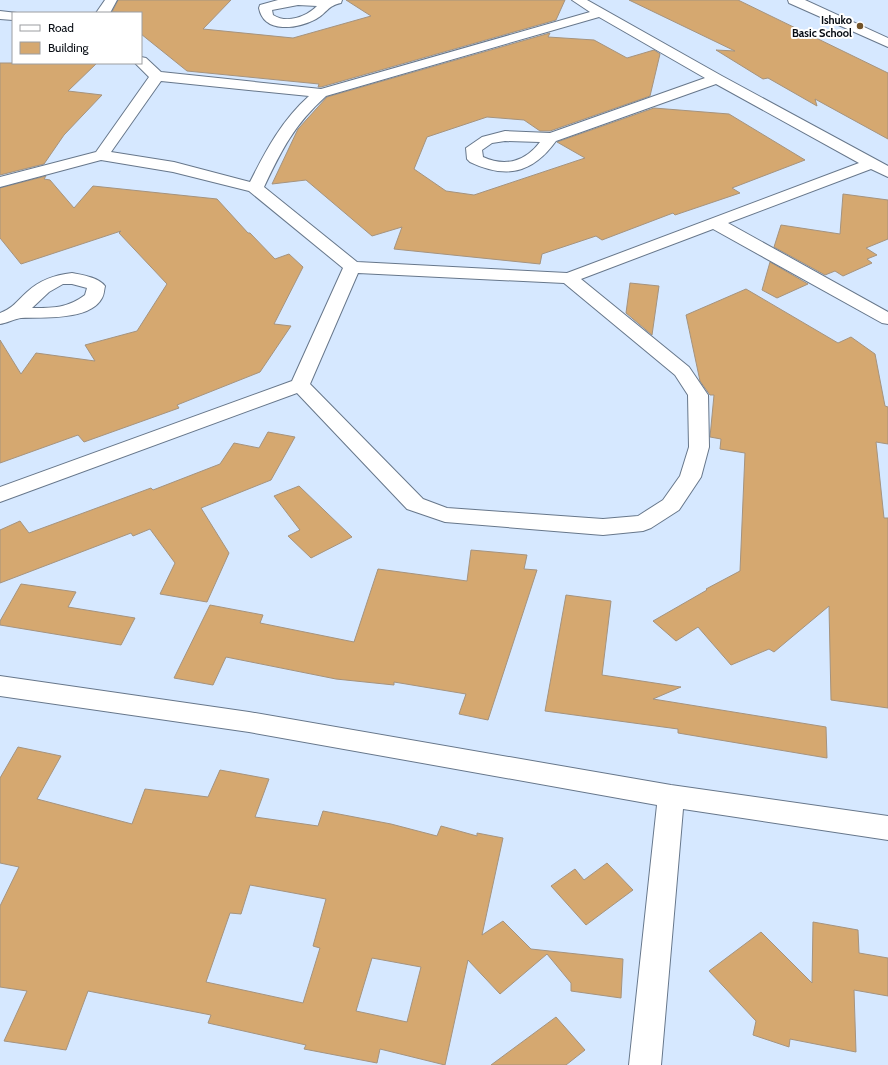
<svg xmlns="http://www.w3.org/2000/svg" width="888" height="1065" font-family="Cabin,sans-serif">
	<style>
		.building { fill: #d5a870; stroke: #a5937e; fill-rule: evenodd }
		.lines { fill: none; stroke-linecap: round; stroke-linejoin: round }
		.minor-casing { stroke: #67778b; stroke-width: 2 }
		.minor { fill: #fff; fill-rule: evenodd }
		.poi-dot { fill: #725228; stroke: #fff; stroke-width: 1.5 }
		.labels { text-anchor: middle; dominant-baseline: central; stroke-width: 4; stroke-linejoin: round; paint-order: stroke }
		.far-poi-label { font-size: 11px; font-weight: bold; fill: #070c13; stroke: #fff; text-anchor: end }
	</style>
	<rect width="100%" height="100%" fill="#d6e8ff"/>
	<!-- building -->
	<g class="building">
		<polygon points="118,0 231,0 203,29 293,38 371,16 346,0 565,0 556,20 321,87 318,87 319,84 187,71 141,34 141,13 112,12"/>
		<polygon points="629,0 738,0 888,73 888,139 815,99 817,106 768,78 763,79 716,50 735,51"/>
		<polygon points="550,33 548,37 594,40 627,58 654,50 660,54 650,96 550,131 540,131 524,120 487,117 427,137 414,169 446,191 474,195 585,158 557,142 654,108 729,114 805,160 732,188 740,193 675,215 673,213 602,240 596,236 542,254 540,264 394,249 402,227 372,236 306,180 272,184 298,129 327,97"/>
		<polygon points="0,63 97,63 68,91 102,95 64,135 44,164 0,175"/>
		<polygon points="46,176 44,179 50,180 74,208 93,186 217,199 248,233 250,233 275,259 289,254 303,267 274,324 291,326 260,372 177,405 179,408 84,442 78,435 0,463 0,340 21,374 36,353 95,361 85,345 137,331 167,284 119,233 121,231 21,264 0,238 0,188"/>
		<polygon points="843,194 888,200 888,239 866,248 877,255 867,259 872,263 843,276 835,271 825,275 774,247 781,225 840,234"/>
		<polygon points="770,262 808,284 777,298 762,290"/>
		<polygon points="630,283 659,286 652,335 626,313"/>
		<polygon points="746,289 838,343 851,337 875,354 885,406 888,407 888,444 876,442 884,518 888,518 888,708 831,700 829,606 774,652 769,649 731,665 698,627 676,641 653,621 707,590 706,589 740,571 745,453 720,449 721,439 710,437 714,395 710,395 700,381 686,315"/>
		<polygon points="268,432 295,437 271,480 201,508 229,553 207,602 160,594 175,563 150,529 133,536 131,533 0,583 0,530 20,521 29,533 151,488 153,490 220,464 234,443 259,448"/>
		<polygon points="299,486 352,537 311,558 288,536 300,530 274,496"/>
		<polygon points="471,550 527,555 524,569 537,570 488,720 459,714 466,694 394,682 394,685 336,679 226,657 213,685 174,678 210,605 263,615 260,623 354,642 378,569 467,581"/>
		<polygon points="21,584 76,592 68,607 135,618 121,645 0,625 0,621"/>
		<polygon points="566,595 611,601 602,675 681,687 653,699 826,727 827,758 678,733 678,729 545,711"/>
		<path d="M18,747l43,9 -24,43 95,25 13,-35 63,8 12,-27 49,9 -14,38 63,9 5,-15 68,13 46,12 4,-10 36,10v-3l26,5 -21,97 21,-14 28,28 92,10 -2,39 -50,-7v-8l-24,-29 -47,40 -32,-34 -23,105 -65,-16 -3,14 -73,-14 2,-4 -98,-22 3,-8 -123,-24 -22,59 -62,-9 23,-50 -27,-4v-81l19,-39 -19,-4v-85zM250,885l76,14 -13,47 7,2 -17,55 -97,-21 24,-69 11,1zM372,958l49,9 -14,55 -51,-11z"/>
		<polygon points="607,863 633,890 586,925 551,886 575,869 584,880"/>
		<polygon points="813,922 858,930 859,953 888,958 888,996 854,990 856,1052 790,1039 789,1047 753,1035 756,1021 709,971 761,932 812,983"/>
		<polygon points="556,1017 585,1050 566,1065 491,1065"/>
	</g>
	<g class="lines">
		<defs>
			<g id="minor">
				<polygon points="105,0 117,0 110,13 96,13"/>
				<path d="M278,0h64l-1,3c-14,3 -14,10 -25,16 -19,10 -52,15 -57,-11l1,-3zM298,5l19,1c-11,11 -30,18 -44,9l-1,-5z"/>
				<path d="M572,0h15l135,76 166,90v11l-17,-8 -143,54 160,89v12l-6,-1 -169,-94 -132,50 108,88 19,28 1,52 -8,30 -22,33 -28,18 -8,3 -40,4 -158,-13 -38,-13 -110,-116 -297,109v-15l292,-106 51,-113 -94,-77 -76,-19 -72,-12 -101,27v-10l96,-25 53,-75 -14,-14h6v-6l5,1 15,14 160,17 269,-77zM599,17l106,61 -155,55 -45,-2 -23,6 -16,11 1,11 3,3c36,17 62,12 86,-21l160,-57 143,79 -292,110 -210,-11 -93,-75c18,-38 30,-62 62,-91zM161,81l148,15c-27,24 -43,54 -59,86l-76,-20 -63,-10zM505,141l35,1c-15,20 -35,25 -57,15l-1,-7 10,-7zM358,273l206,10 111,92 13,20 1,52 -9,29 -17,24 -25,16 -35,3 -156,-11 -24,-9 -113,-115z"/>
				<polygon points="788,0 805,0 888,38 888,47 789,3"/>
				<polygon points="0,11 17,13 13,13 13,20 0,19"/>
				<path d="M72,273c10,2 26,4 33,13 -1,4 -1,9 -3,12 -12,23 -60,19 -81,20 -7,1 -14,5 -21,6v-11c12,-4 17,-12 27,-21 13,-12 27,-17 45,-19zM63,284h9l15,4 -2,7c-17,13 -32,13 -53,13l17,-16z"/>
				<polygon points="0,676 249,712 671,785 888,816 888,840 683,809 661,1065 629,1065 657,805 249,732 0,696"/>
			</g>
		</defs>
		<!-- minor casing -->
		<use href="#minor" class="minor-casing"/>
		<!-- minor -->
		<use href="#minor" class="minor"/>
	</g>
	<!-- markers -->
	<circle class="poi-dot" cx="860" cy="26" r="4"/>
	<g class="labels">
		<!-- far-poi labels -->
		<g class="far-poi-label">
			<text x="852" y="20">Ishuko<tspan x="852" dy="13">Basic School</tspan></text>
		</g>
	</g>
	<!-- legend -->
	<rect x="12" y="12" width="130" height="52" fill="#ffffff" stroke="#9c9ea1"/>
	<rect x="20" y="25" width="20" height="6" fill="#ffffff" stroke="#9c9ea1"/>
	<text x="48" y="32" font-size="12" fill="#070c13">Road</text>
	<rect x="20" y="42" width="20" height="12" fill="#d5a870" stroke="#9c9ea1"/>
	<text x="48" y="52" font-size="12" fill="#070c13">Building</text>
</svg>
